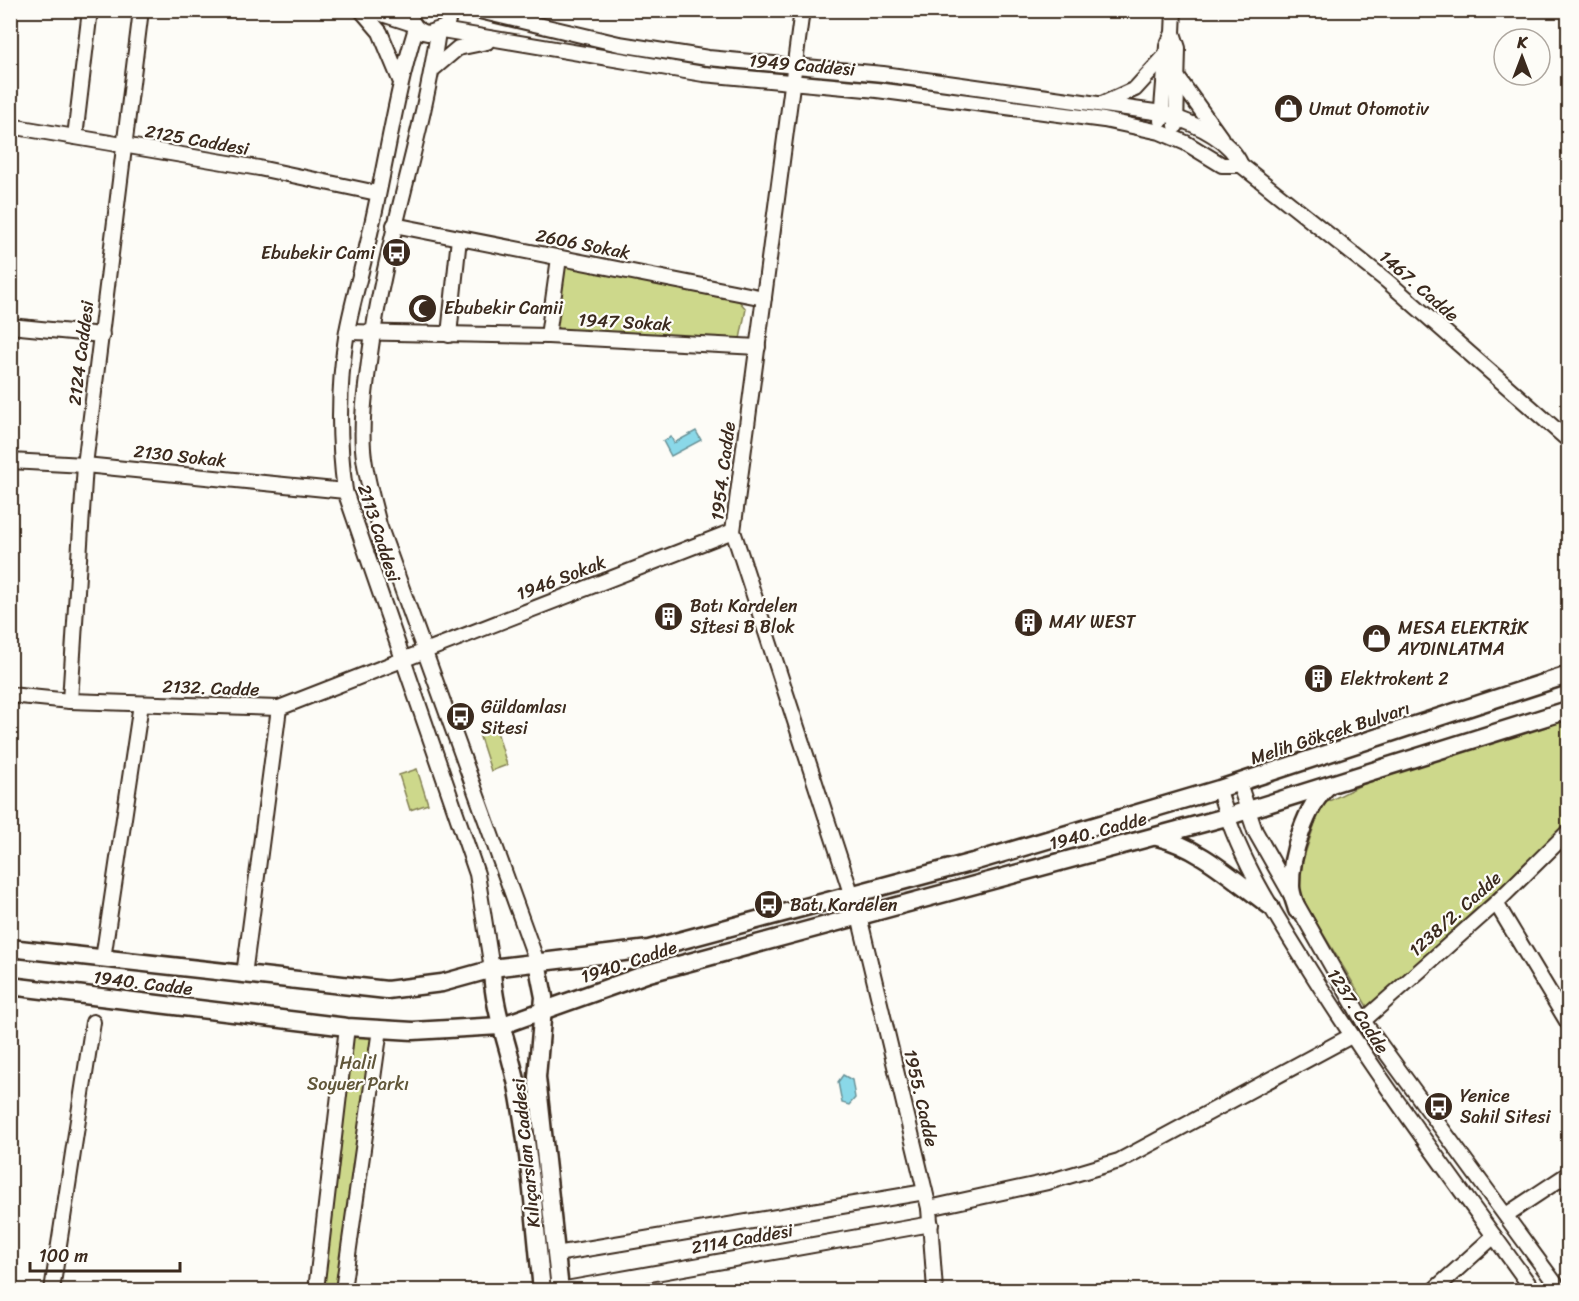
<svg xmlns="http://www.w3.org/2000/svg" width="1579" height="1301" font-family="Sriracha,sans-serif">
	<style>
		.green { fill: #cdd88b; stroke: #848154; stroke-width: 1.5 }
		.water { fill: #8ad8e8; stroke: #6a9297; stroke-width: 1.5 }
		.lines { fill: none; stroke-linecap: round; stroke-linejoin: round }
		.minor-casing { stroke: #3b2a1e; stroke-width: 18 }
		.major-casing { stroke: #3b2a1e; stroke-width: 21 }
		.minor { stroke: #fdfcf7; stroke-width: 14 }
		.major { stroke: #fdfcf7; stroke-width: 16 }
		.labels { text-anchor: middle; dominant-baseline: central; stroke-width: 4.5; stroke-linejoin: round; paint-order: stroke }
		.street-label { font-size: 18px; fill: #3b2a1e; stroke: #fdfcf7 }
		.poi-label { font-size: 18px; fill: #3b2a1e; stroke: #fdfcf7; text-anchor: start }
		.park-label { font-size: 18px; fill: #605639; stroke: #fdfcf7 }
	</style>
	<rect width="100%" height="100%" fill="#fdfcf7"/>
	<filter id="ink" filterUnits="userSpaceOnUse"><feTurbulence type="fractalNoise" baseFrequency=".0167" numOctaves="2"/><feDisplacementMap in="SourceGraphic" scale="12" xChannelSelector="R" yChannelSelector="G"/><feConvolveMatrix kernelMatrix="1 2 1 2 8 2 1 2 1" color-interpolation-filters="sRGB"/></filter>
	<g filter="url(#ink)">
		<!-- green -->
		<g class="green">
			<polygon points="563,265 739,301 746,309 740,339 554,333"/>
			<polygon points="1568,714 1568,825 1368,1008 1301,897 1297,878 1321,805 1361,785"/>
			<polygon points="496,728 507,765 491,771 479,734"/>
			<polygon points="417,769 428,804 410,810 399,775"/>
			<polygon points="342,1031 384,1035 351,1290 309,1290"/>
		</g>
		<!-- water -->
		<g class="water">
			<polygon points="696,431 701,440 671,456 663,441 671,437 674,443"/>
			<polygon points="843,1075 852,1080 855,1098 849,1105 842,1103 838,1082"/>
		</g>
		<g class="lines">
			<defs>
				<g id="minor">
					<polyline points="361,10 380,32 400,80"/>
					<polyline points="370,10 413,24"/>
					<path d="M410,10c0,13 6,21 18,23l18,-6 5,-17"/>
					<path d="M475,10l144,34 89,14 175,16 279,39c29,9 67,24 79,52l146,116 181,159"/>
					<polyline points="802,10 733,531 851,893"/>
					<path d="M416,28c-20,64 -29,130 -44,196 -7,36 -18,71 -25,107 -9,54 -9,107 -2,160l132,383 15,95"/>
					<polyline points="442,30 703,74 877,90 1104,120 1160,132 1186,143 1222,165 1241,165"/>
					<path d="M438,32c-16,109 -54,213 -68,322 -4,32 -9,63 -7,95 2,26 10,51 16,76l158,437"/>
					<polyline points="1173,33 1178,48 1176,126"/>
					<polyline points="432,70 458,48 487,42"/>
					<polyline points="1178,78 1221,138"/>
					<polyline points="1102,104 1135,89 1166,55"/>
					<polyline points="1161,121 1167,46 1173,33 1174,10"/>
					<polyline points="10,126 259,168 377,193"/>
					<polyline points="75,137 90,10"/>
					<polyline points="394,225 764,298"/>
					<polyline points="10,326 102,335"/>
					<polyline points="347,332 548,336 758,347"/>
					<polyline points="449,335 459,238"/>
					<polyline points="548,336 559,258"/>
					<polyline points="10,461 85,465 345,491"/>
					<polyline points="10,695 70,701 279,708 733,531"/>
					<polyline points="70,701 85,465 141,10"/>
					<polyline points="1239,783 1255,831 1363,1021 1560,1290"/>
					<path d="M1219,789c16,63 53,121 87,175 70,113 150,219 227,326"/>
					<polyline points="1496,903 1568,1023"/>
					<polyline points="859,916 929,1208 935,1290"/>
					<polyline points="103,959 141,704"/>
					<polyline points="244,975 279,708"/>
					<polyline points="1363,1021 1496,903 1568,832"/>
					<polyline points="929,1208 1048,1182 1119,1161 1351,1036"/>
					<polyline points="1506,1215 1568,1174"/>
					<polyline points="556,1254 925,1192"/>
					<polyline points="52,1290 93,1022"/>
					<polyline points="316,1290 347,1027"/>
					<polyline points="343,1290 380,1029"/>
					<polyline points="560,1290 931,1224"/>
					<polyline points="1434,1290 1494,1236"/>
				</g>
				<g id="major">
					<path d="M1157,837c43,10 78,44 113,69"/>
					<path d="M1297,910c-2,-8 -6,-16 -6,-24 -1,-30 15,-80 37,-100"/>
					<polyline points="10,948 387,990 442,983 500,967 649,949 973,862 1219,789 1568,675"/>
					<polyline points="537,962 544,997 537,1077 560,1290"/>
					<path d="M492,969c1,40 17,77 25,116 13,68 18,137 25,205"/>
					<polyline points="10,986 347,1027 413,1031 500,1026 649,973 1226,817 1568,710"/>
				</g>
			</defs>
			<!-- minor casing -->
			<use href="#minor" class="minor-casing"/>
			<!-- major casing -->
			<use href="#major" class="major-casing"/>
			<!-- minor -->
			<use href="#minor" class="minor"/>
			<!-- major -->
			<use href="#major" class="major"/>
		</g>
	</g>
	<!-- icons -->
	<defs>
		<symbol id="shop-disc" viewBox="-11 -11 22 22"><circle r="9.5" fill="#3b2a1e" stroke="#fdfcf7"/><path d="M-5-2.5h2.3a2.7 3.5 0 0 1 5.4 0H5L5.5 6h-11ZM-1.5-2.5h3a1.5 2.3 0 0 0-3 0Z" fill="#fff"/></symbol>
		<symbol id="bus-disc" viewBox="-11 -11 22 22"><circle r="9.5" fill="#3b2a1e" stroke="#fdfcf7"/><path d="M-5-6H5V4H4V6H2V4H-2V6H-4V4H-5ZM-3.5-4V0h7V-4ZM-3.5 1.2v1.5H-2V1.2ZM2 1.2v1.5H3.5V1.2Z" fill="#fff"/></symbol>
		<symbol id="mosque-disc" viewBox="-11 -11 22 22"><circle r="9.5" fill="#3b2a1e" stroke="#fdfcf7"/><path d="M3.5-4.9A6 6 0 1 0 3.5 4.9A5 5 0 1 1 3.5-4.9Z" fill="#fff"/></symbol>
		<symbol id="building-disc" viewBox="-11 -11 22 22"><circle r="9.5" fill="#3b2a1e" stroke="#fdfcf7"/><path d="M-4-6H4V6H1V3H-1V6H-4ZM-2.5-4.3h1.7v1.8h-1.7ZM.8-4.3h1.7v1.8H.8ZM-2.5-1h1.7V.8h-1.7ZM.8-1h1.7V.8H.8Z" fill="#fff"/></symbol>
	</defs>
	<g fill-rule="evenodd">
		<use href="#shop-disc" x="1272" y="92" width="33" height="33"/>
		<use href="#bus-disc" x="380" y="236" width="33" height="33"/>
		<use href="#mosque-disc" x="406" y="292" width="33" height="33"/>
		<use href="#building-disc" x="652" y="600" width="33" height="33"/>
		<use href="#building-disc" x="1012" y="606" width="33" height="33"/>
		<use href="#shop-disc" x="1360" y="622" width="33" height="33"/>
		<use href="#building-disc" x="1302" y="662" width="33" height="33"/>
		<use href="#bus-disc" x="444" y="700" width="33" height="33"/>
		<use href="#bus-disc" x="752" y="888" width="33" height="33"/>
		<use href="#bus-disc" x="1422" y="1090" width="33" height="33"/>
	</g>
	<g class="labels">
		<!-- street labels -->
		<g class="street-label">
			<text transform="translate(802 65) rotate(5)">1949 Caddesi</text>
			<text transform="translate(197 140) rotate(10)">2125 Caddesi</text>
			<text transform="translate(583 244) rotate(11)">2606 Sokak</text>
			<text transform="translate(1419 286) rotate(41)">1467. Cadde</text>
			<text transform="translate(625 322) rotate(3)">1947 Sokak</text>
			<text transform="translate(81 353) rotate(-83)">2124 Caddesi</text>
			<text transform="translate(180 456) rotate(6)">2130 Sokak</text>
			<text transform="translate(723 471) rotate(-83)">1954. Cadde</text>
			<text transform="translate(379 533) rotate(72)">2113 Caddesi</text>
			<text transform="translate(561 578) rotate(-21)">1946 Sokak</text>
			<text transform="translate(211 688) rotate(2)">2132. Cadde</text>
			<text transform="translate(1330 733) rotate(-18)">Melih Gökçek Bulvarı</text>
			<text transform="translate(1098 831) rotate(-15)">1940. Cadde</text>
			<text transform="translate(1455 914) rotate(-42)">1238/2. Cadde</text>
			<text transform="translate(629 962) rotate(-18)">1940. Cadde</text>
			<text transform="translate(143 983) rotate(7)">1940. Cadde</text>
			<text transform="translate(1358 1011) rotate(57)">1237. Cadde</text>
			<text transform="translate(921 1098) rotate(77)">1955. Cadde</text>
			<text transform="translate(526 1153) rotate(-96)">Kılıçarslan Caddesi</text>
			<text transform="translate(742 1239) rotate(-10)">2114 Caddesi</text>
		</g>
		<!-- poi labels -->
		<g class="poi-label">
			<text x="1309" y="109">Umut Otomotiv</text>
			<text x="375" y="253" text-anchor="end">Ebubekir Cami</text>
			<text x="444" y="308">Ebubekir Camii</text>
			<text x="690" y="606">Batı Kardelen<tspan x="690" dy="21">Sİtesi B Blok</tspan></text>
			<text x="1049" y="622">MAY WEST</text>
			<text x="1398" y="628">MESA ELEKTRİK<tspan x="1398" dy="21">AYDINLATMA</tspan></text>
			<text x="1340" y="679">Elektrokent 2</text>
			<text x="481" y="707">Güldamlası<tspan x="481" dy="21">Sitesi</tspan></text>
			<text x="790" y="905">Batı Kardelen</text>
			<text x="1460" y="1096">Yenice<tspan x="1460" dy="21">Sahil Sitesi</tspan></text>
		</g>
		<!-- park labels -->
		<g class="park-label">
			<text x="358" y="1063">Halil<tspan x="358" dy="21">Soyuer Parkı</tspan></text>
		</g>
	</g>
	<!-- margin -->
	<rect width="1579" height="1301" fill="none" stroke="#fdfcf7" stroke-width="36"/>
	<rect x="18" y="18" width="1543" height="1265" fill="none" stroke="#3b2a1e" stroke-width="2" filter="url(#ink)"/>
	<!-- north arrow -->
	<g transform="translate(1522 57)"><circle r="28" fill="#fdfcf7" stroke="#afa8a0" stroke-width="1.5"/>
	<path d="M0-4.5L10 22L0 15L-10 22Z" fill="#3b2a1e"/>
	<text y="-9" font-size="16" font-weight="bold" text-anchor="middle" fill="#3b2a1e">K</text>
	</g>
	<!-- scale -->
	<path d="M30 1262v9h150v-9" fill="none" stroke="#3b2a1e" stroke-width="3"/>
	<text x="39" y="1262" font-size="18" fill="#3b2a1e" stroke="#fdfcf7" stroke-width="4.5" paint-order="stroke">100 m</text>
</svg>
